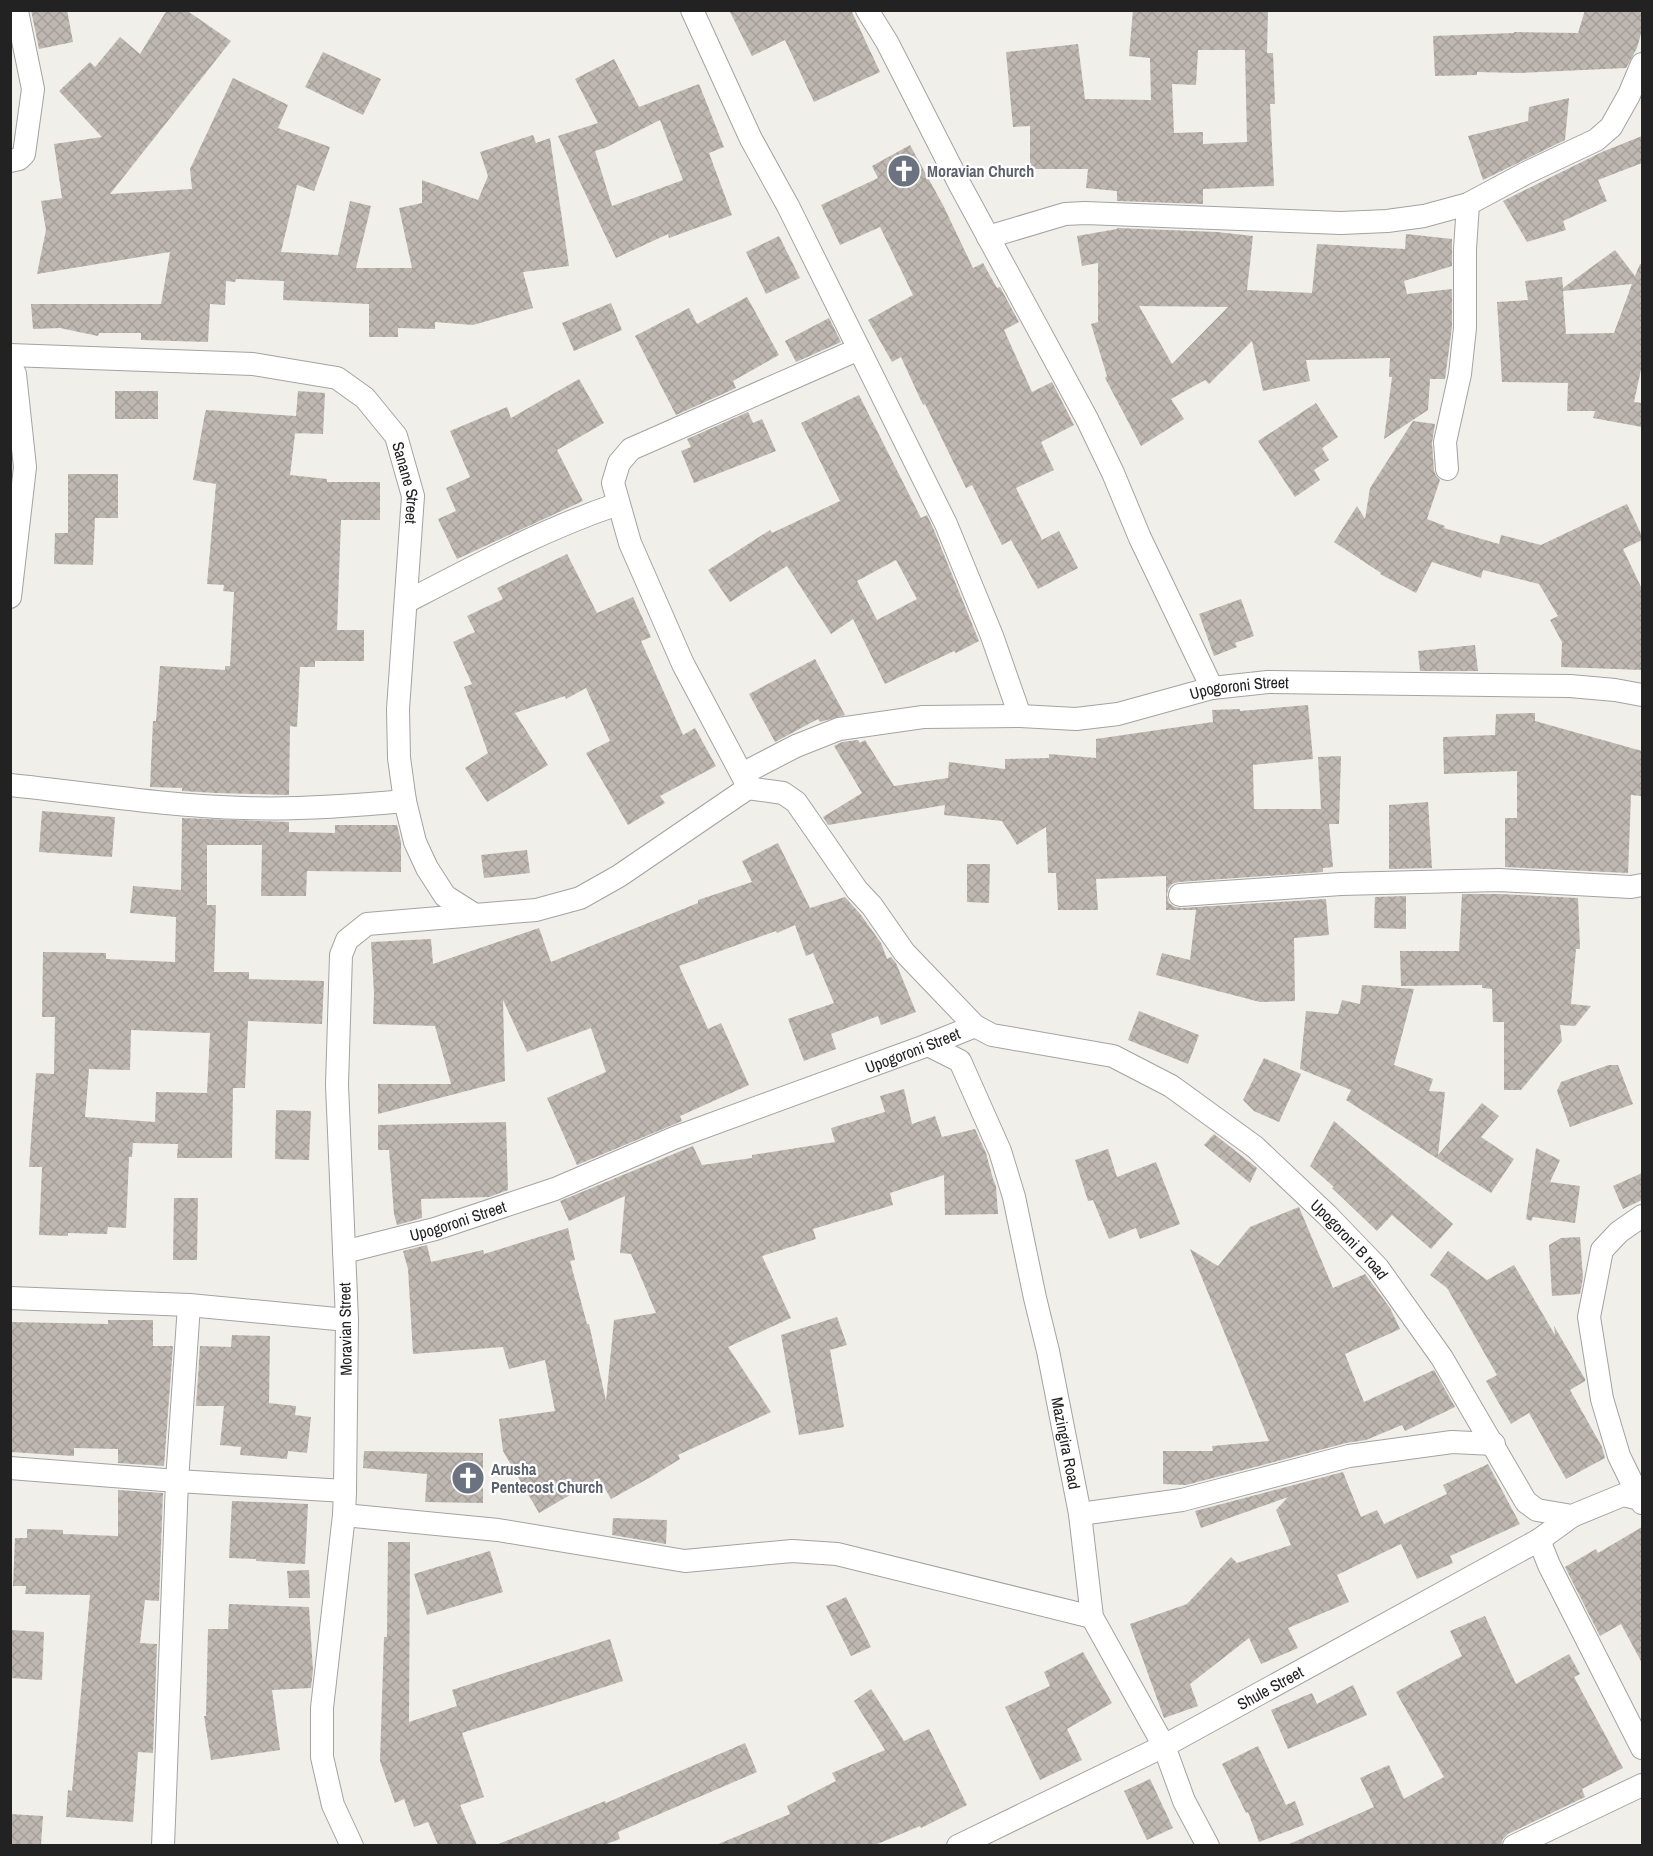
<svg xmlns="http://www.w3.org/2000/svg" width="1653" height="1856" font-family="'Archivo Narrow',sans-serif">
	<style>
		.building { fill: url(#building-cross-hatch); fill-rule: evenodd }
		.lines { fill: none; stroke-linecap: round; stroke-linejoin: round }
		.street-casing { stroke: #a3a3a3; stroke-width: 24 }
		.street { stroke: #fff; stroke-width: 22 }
		.labels { text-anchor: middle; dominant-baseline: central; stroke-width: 4.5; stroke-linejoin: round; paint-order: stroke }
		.worship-label { font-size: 16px; font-weight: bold; fill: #5b616d; stroke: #fff; text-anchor: start }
		.street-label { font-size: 16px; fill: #222; stroke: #fff }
	</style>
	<defs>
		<pattern id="building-cross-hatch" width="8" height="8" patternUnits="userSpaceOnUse" patternTransform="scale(1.5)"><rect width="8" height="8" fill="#bfb8b2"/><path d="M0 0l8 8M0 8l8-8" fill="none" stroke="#a49e99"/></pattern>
	</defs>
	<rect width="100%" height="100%" fill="#f1efe9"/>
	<!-- building -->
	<g class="building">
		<polygon points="31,10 67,10 73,42 39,49"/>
		<polygon points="167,10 186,10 231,41 110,194 192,189 190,169 233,78 288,105 278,128 330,147 314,191 297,185 281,252 338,255 350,201 371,206 356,268 412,268 399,208 422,203 422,180 478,200 488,176 480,152 533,135 536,143 550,138 569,266 523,272 533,308 473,325 435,322 435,329 398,328 398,337 369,337 369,304 283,300 284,281 236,279 235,282 226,281 225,305 210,304 208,342 141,340 141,333 99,333 98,336 60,328 33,329 31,304 161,304 170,252 37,274 46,230 41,201 62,198 54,144 102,137 59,91 90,62 95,67 120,37 140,54"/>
		<polygon points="729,10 851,10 880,72 814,102 785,40 752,56"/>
		<path d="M1133,10h135l-1,43h6l2,51h-5l4,82 -71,3v15l-86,-3v-10l-31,-3 2,-19h-58v-43l-17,1 -7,-75 72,-8 7,55 66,1 -1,-42 -21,-2zM1198,50h47l2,92 -44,2v-12l-29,1 -2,-49 24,1z"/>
		<polygon points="1585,10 1642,10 1642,30 1637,48 1626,68 1519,73 1477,72 1477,75 1435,76 1433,36 1514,33 1514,32 1578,33"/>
		<polygon points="323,52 381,79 363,115 305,87"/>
		<path d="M614,59l25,48 60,-23 25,63 -15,6 23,62 -63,23 -1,-4 -52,24 -58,-122 40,-13 -23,-44zM660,120l23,60 -71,26 -17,-55 10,-3z"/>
		<polygon points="1569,98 1565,140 1483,180 1468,136 1528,121 1529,107"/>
		<polygon points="1642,136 1642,163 1598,180 1607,201 1563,221 1566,230 1527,242 1503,201 1602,152"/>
		<polygon points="910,145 943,205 973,268 983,263 997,288 1000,287 1019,322 1004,330 1032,392 1052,382 1074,425 1041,442 1054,470 1016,488 1042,540 1059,531 1078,568 1038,589 1011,540 1002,545 972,485 966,488 925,404 923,405 901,357 892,362 868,320 913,295 880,227 840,245 821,205 878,178 872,166"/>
		<path d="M1117,228l100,4 36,4 -6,54 65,3 5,-49 88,5 1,-15 46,5v27l-48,15 3,13 45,-5v38l-7,52h-15l-2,31 -44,29 8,-62h-3l1,-19 -84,2 4,21 -47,10 -11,-50 -43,43 -4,-4 -34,19 13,20 -43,27 -36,-68 2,-2 -16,-52 7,-2v-59l-16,3 -5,-30 40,-7zM1139,306l89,1 -56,57z"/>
		<polygon points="779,236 800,278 766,294 746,252"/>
		<path d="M1615,250l20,26 5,-12h2v101l-8,37 8,1v24l-49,-9 2,-7h-28l1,-28 -66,-1 -5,-80 31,-2 -3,-19 37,-4 1,11zM1632,284l-18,49 -48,1 -3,-43z"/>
		<polygon points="747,297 779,355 733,381 736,388 676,415 635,336 689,308 697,324"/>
		<polygon points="611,303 622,330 574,351 562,323"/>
		<polygon points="829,318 841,342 796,362 785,341"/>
		<polygon points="579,379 604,423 557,450 583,501 457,559 438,519 456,511 446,488 470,477 450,431 507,407 511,418"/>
		<rect x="115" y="391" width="43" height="28"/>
		<polygon points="298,391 325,393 323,434 295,433 296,426 290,475 327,479 327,482 380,482 380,520 341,520 337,630 364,630 364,661 315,661 315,667 300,667 297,727 290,726 289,795 216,793 182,791 182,788 150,787 153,721 156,721 160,666 225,670 225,666 230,666 234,592 223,591 224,585 207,584 216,484 193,480 205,413 206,410 296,416"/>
		<path d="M859,395l62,123 6,-3 7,15 45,111 -23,12 -2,-2 -69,33 -32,-65 -22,15 -44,-68 -57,36 -22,-32 62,-40 2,3 68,-32 -39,-78zM896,560l21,39 -40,21 -20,-39z"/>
		<polygon points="1316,403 1338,437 1322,448 1329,460 1314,470 1320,480 1295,497 1258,441"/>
		<polygon points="748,412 753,423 762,419 776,451 694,483 681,451 691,447 687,439"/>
		<polygon points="1413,421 1435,424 1432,443 1434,470 1436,476 1440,480 1427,519 1445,526 1444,528 1499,544 1501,535 1541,545 1627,504 1642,536 1642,540 1623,549 1642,589 1642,670 1561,667 1562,642 1550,620 1558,616 1539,584 1483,570 1481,578 1432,562 1416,593 1380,574 1381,573 1334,542 1357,506 1365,519 1370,488"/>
		<polygon points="68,474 118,474 118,518 95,518 93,565 54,564 55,533 68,533"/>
		<polygon points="567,554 597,613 633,597 651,637 641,641 683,735 695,728 716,766 660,796 665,803 628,825 586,753 610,741 586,688 566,699 565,696 515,713 548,765 487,802 465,768 488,753 464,687 472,684 453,642 475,632 467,616 503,599 497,588"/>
		<polygon points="1241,599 1254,636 1235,643 1237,647 1214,656 1199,614"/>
		<polygon points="1475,645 1478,671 1420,671 1418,651"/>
		<polygon points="815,659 845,715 820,722 818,719 775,742 749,694"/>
		<polygon points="1308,705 1313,759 1253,765 1254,809 1321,809 1318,757 1341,756 1339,824 1329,824 1333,867 1323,868 1323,872 1179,882 1172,884 1168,889 1167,895 1169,903 1175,907 1181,908 1326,899 1329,935 1294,938 1295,1001 1260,1002 1156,975 1162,953 1190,960 1196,910 1166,910 1166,876 1096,879 1098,910 1058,910 1056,873 1048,873 1046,827 1017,845 1002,821 944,815 945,805 828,825 823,817 862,793 834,746 842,742 858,740 860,743 865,740 894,786 948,778 949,762 1005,769 1005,759 1049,758 1049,754 1096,758 1096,739 1213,722 1212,710 1240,709 1240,711"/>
		<polygon points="1535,713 1535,721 1642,751 1642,796 1631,795 1628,873 1505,867 1505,818 1517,818 1517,771 1444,774 1443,737 1495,735 1496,714"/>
		<polygon points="1428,802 1432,868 1389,869 1389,805"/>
		<polygon points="42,811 115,817 112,857 39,852"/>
		<path d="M182,818l107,4v10l46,1v-8h62l4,17v30l-94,-1 -1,25h-45l1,-51h-55v60h9l-2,67h35v7l75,2 -2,43 -74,-3 -3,67h-12l-1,70h-55l1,-14 -45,-1 -1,14h-3l-3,71 -18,-1 -1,7 -39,-1v3l-29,-1 3,-68h-13l7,-94 18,1 1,-57h-13l1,-65 63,1v6l69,3 1,-45 -46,-4 3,-27 48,4zM131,1030l79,3 -3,60 -51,-1 -1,30 -70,-5 4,-48 41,1z"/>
		<polygon points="778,843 810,908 845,897 861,915 881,943 887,959 891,957 896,963 916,1012 881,1025 878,1016 831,1034 836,1049 804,1061 788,1019 834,1003 813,953 806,956 795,925 777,933 776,931 679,966 708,1029 721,1023 749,1085 680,1116 682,1121 577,1165 547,1098 606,1072 591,1028 527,1052 503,1000 505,1081 378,1114 378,1084 451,1084 435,1026 373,1024 374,993 371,942 431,939 433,964 539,928 551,962 698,903 698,900 752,882 742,861"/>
		<polygon points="527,850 530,873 484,878 481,855"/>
		<polygon points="967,864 990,864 989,903 967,902"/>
		<polygon points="1462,894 1499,894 1578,898 1580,949 1576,949 1571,1004 1591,1006 1575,1026 1560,1025 1562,1041 1521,1090 1504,1090 1504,1022 1493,1022 1492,989 1482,988 1482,985 1401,986 1400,951 1459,951"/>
		<polygon points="1406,896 1406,929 1374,928 1375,897"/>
		<polygon points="1362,985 1414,989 1394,1065 1433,1079 1429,1091 1445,1092 1438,1155 1482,1103 1499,1116 1481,1137 1514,1159 1491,1193 1346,1100 1351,1090 1300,1069 1306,1011 1338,1014 1342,1000 1360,1004"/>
		<polygon points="1139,1011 1199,1035 1188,1064 1128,1040"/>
		<polygon points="1264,1058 1301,1074 1279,1122 1254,1111 1243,1100"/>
		<polygon points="1609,1065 1618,1065 1633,1104 1570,1127 1557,1091 1561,1082"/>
		<polygon points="904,1089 912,1124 935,1116 942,1137 975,1129 986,1153 993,1179 996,1186 998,1214 945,1215 944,1175 890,1193 893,1205 813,1229 816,1239 762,1256 791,1318 728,1347 771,1412 678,1455 680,1459 651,1477 611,1499 599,1478 539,1513 503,1451 499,1419 555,1411 545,1360 509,1369 503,1347 413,1354 408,1269 403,1251 427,1245 431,1262 483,1250 484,1254 568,1228 575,1260 570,1261 587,1324 589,1324 606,1401 614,1320 656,1313 631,1254 620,1253 625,1196 569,1221 560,1201 693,1146 702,1165 752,1158 752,1155 835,1142 831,1128 885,1112 880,1096"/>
		<polygon points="276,1110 311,1111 309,1160 275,1159"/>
		<polygon points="1334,1121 1453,1224 1431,1249 1392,1215 1377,1231 1332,1188 1334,1187 1310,1166"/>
		<polygon points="506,1122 508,1190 489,1197 421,1199 422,1218 397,1225 394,1214 389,1150 378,1150 378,1125"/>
		<polygon points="1214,1134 1257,1168 1250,1183 1204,1145"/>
		<polygon points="1536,1148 1560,1160 1550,1182 1580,1186 1575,1223 1533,1217 1531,1221 1526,1219"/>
		<polygon points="1108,1149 1117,1177 1156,1162 1180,1224 1140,1239 1136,1228 1109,1239 1093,1200 1088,1201 1075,1160"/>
		<polygon points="1642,1173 1642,1200 1623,1209 1613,1186"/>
		<polygon points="174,1198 198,1198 197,1260 173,1260"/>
		<polygon points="1299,1207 1333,1288 1365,1274 1390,1308 1400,1329 1345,1354 1364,1402 1434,1370 1455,1407 1405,1431 1402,1425 1366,1440 1346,1443 1186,1485 1163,1484 1163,1451 1213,1451 1212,1446 1269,1441 1190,1249 1218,1266 1250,1227"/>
		<polygon points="1580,1237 1583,1278 1580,1294 1552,1296 1549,1245 1561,1238"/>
		<polygon points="1448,1251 1487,1280 1514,1265 1555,1335 1554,1326 1585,1379 1585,1381 1570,1390 1602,1447 1605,1458 1566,1479 1529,1413 1511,1424 1486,1381 1497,1375 1447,1288 1430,1275"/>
		<polygon points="837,1317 847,1345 830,1350 844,1427 799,1435 781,1335"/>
		<polygon points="108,1320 153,1320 153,1346 173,1346 164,1466 118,1463 118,1449 74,1448 74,1456 10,1452 10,1322 108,1324"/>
		<polygon points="232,1335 270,1336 269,1403 296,1406 295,1415 311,1417 307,1453 288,1451 287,1459 240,1455 241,1447 220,1445 224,1406 196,1406 200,1346 231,1347"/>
		<polygon points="364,1451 483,1453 483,1503 425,1502 427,1474 363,1468"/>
		<polygon points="1488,1464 1520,1524 1450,1556 1453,1563 1417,1579 1401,1544 1337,1575 1349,1602 1288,1628 1298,1648 1261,1664 1249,1638 1190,1684 1198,1706 1164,1718 1130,1624 1187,1604 1231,1557 1237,1563 1291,1545 1276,1510 1288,1497 1201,1528 1195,1511 1343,1472 1361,1517 1377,1510 1384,1524 1447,1494 1443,1485"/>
		<polygon points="118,1490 163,1493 159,1601 145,1600 140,1643 157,1644 153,1753 138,1752 133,1822 66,1817 68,1790 72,1791 90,1595 25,1594 26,1586 13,1586 15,1538 27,1538 27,1529 63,1530 63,1534 118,1536"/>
		<polygon points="232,1501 308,1504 305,1564 256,1561 256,1559 229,1558"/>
		<polygon points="613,1518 667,1520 666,1544 612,1535"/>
		<polygon points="1642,1527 1642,1663 1621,1624 1600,1636 1565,1567 1596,1549 1598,1553"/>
		<polygon points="388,1542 410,1542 409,1722 457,1706 452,1690 610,1639 623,1681 462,1733 484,1797 460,1805 477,1845 438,1845 428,1822 414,1827 404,1799 395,1803 380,1761 384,1637 387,1637"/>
		<polygon points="490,1551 503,1592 427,1615 414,1574"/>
		<polygon points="309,1570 310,1598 289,1598 287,1571"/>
		<polygon points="846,1597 871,1647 851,1656 826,1606"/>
		<polygon points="229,1604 309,1607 313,1670 311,1688 272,1690 280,1750 211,1760 204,1716 206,1716 208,1629 228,1629"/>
		<polygon points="1485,1616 1516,1684 1569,1654 1580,1674 1574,1677 1623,1768 1582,1789 1585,1797 1508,1834 1503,1839 1501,1845 1287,1845 1374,1807 1360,1778 1389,1765 1404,1799 1444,1777 1396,1692 1462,1656 1450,1631"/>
		<polygon points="10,1630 44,1632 42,1680 10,1678"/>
		<polygon points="1083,1652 1112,1703 1067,1729 1082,1760 1040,1780 1005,1707 1050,1686 1044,1672"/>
		<polygon points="1353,1685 1367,1715 1288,1749 1271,1710 1312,1693 1317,1704"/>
		<polygon points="871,1689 904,1741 929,1729 967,1805 921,1828 920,1826 875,1845 716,1845 790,1814 787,1806 836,1781 832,1773 885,1750 854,1701"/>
		<polygon points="745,1743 757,1772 618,1832 620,1839 604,1845 496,1845 605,1801 606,1803"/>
		<polygon points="1258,1746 1286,1805 1295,1801 1304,1825 1259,1842 1248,1812 1246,1813 1222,1764"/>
		<polygon points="1150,1779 1173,1828 1147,1840 1124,1791"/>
		<polygon points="10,1814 43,1816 41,1845 10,1845"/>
	</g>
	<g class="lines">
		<defs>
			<g id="street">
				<polyline points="692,10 751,139 788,206 946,524 992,636 1020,716"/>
				<polyline points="867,10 887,42 960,185 1087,419 1113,473 1140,538 1212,688"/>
				<polyline points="10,161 19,159 24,154 33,89 17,11"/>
				<polyline points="988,237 1065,214 1085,213 1341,223 1387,221 1424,216 1468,204 1526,173 1596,140 1611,127 1629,95 1642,64"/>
				<path id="s1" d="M10,355l243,9 84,14 28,20 31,38 17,60 -15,213 1,49 6,43 10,41 12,26 18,28 30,19"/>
				<polyline points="10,364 15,374 25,467 10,597"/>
				<polyline points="1447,469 1445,442 1460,374 1465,328 1465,249 1468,204"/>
				<path d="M406,602c69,-36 138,-73 212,-98"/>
				<path id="s2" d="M742,774l54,-28 43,-17 84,-12 97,-1 56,3 42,-5 94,-26 56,-6 302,4 45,4 27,5"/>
				<path d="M10,785c78,8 156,21 234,23 53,2 107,-2 161,-7"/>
				<polyline points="748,786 683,664 630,543 613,483 619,463 631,449 859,349"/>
				<polyline points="1180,895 1341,884 1499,880 1631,887 1642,885"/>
				<path id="s3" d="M928,1045l32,16 40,90 14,46 21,101 13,53 32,163 12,103 72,129 20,55 24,45"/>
				<polyline points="1642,1216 1619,1232 1602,1250 1589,1317 1602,1399 1619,1456 1640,1499 1642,1499"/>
				<path id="s4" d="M344,1252l91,-23 120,-40 119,-51 254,-93 47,-19"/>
				<polyline points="10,1298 189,1305 347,1320"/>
				<polyline points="10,1468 177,1481 345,1491"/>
				<polyline points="1080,1514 1182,1500 1349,1456 1452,1442 1494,1444"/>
				<polyline points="344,1515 498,1530 685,1561 792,1551 837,1554 1092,1617"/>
				<polyline points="1539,1540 1549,1565 1642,1748"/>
				<polyline points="163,1846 177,1481 189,1305"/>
				<path id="s5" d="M352,1846l-19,-41 -11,-48v-49l22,-193 1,-24 2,-171 -10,-235 4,-130 6,-15 20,-16 169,-14 44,-12 39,-22 129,-88 35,5 13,9 61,88 15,16 32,46 71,74 17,9 121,21 58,30 84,61 72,68 51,53 64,90 84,144 11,8 35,6 51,-21 17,4 2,4"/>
				<path id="s6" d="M958,1846l206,-100 375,-206 33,-24"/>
				<polyline points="1514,1846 1642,1785"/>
			</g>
		</defs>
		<!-- street casing -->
		<use href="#street" class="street-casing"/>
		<!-- street -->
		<use href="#street" class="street"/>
	</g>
	<!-- icons -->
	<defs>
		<symbol id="church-disc" viewBox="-11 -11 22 22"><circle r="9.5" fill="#6b7280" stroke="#fff"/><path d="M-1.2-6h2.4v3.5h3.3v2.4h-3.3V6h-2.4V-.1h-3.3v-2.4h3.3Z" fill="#fff"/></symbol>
	</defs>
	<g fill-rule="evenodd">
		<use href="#church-disc" x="885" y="152" width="38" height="38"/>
		<use href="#church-disc" x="449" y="1459" width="38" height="38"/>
	</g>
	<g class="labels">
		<!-- worship labels -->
		<g class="worship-label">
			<text x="927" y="171">Moravian Church</text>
			<text x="491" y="1469">Arusha<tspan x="491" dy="18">Pentecost Church</tspan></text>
		</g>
		<!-- street labels -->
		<g class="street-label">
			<text stroke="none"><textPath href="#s1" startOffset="460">Sanane Street</textPath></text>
			<text stroke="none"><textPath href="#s2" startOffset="512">Upogoroni Street</textPath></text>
			<text stroke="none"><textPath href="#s4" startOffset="604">Upogoroni Street</textPath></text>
			<text stroke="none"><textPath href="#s4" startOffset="118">Upogoroni Street</textPath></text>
			<text stroke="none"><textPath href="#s5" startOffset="2138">Upogoroni B road</textPath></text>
			<text transform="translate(345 1329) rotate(-91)">Moravian Street</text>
			<text stroke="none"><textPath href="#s3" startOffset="434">Mazingira Road</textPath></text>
			<text stroke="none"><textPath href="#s6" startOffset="350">Shule Street</textPath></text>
		</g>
	</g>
	<!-- border -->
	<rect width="1653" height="1856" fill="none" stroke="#222222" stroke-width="24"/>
</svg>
